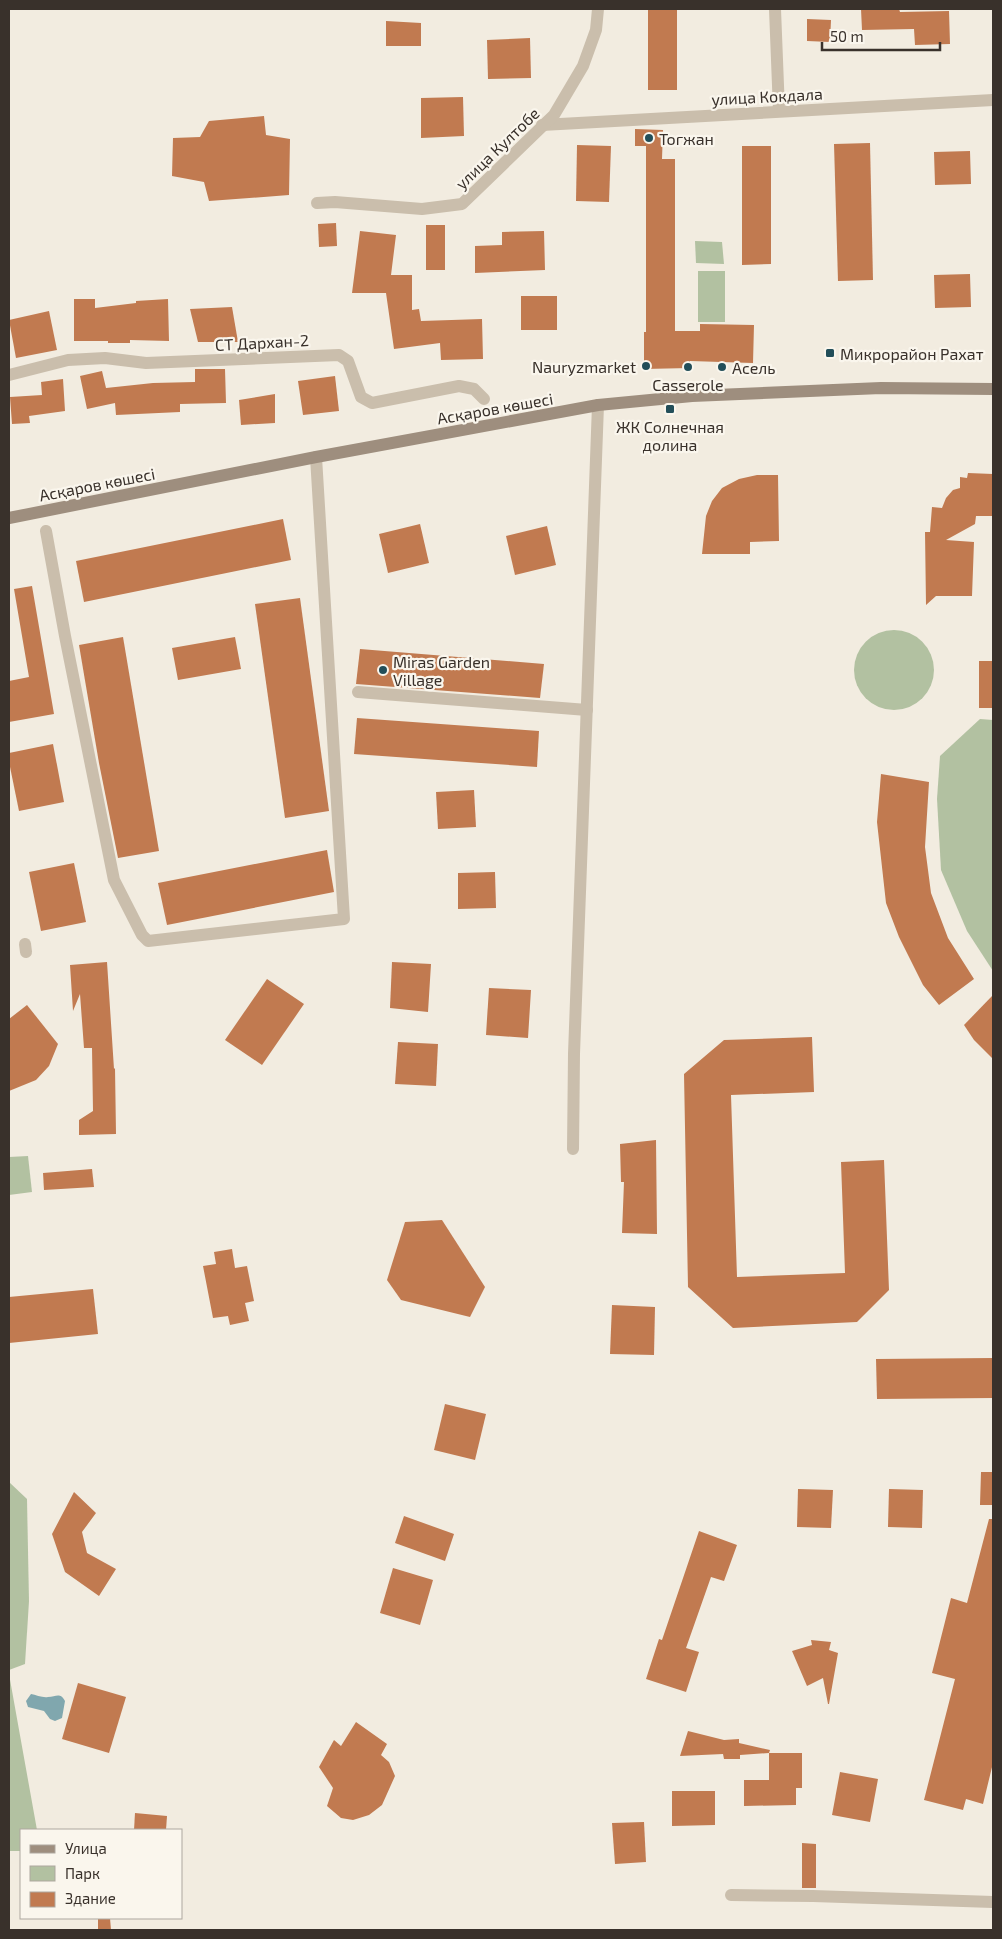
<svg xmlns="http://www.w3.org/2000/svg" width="1002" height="1939" font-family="'Exo 2',sans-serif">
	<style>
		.green { fill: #b2c1a1 }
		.water { fill: #80a7ae }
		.building { fill: #c17a50 }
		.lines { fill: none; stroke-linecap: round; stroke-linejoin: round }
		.street { stroke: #cabeac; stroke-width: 12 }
		.secondary { stroke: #9e8e7e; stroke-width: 12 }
		.poi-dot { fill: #224e59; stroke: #faf6ed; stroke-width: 2 }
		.labels { text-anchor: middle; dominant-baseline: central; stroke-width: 4.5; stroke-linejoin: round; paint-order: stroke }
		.street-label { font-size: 16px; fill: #39312b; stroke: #faf6ed }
		.poi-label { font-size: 16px; fill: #39312b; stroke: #faf6ed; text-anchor: start }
	</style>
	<rect width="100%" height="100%" fill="#f2ece0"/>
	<!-- green -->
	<g class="green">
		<polygon points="695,241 722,242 724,264 696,263"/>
		<rect x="698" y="271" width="27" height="51"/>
		<circle cx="894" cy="670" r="40"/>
		<polygon points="980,719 993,720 993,971 967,931 941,870 937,799 940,756"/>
		<polygon points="28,1156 32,1192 9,1195 9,1157"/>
		<polygon points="9,1482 27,1499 29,1601 25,1664 9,1670"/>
		<polygon points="9,1674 37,1830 21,1830 21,1851 9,1851"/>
	</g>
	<!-- water -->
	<path class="water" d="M31,1694c5,1 12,4 17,3 8,0 12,-5 17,4l-3,17 -7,3 -5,-2 -6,-8 -16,-4 -2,-6z"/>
	<!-- building -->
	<g class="building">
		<rect x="648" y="9" width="29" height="81"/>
		<polygon points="861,9 899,9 900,12 949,11 950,44 915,45 914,29 862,30"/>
		<polygon points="807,19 831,20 830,42 807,41"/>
		<polygon points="386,21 421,23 421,46 386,46"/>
		<polygon points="530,38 531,78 488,79 487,40"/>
		<polygon points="463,97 464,136 421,138 421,98"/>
		<polygon points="264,116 266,135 290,139 289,195 209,201 204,182 172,176 173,138 200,137 209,121"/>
		<polygon points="635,129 663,130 662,159 675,159 675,331 700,331 700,324 754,325 753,363 690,361 690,368 644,369 644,332 646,332 646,146 635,146"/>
		<polygon points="870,143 873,280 838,281 834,144"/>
		<polygon points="577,145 611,146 609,202 576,201"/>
		<polygon points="742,146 771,146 771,264 742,265"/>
		<polygon points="970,151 971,184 935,185 934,152"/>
		<polygon points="336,223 337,246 319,247 318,224"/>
		<rect x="426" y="225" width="19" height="45"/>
		<polygon points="360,231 396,235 391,275 412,275 412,310 419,309 421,321 482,319 483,359 441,360 440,343 394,349 386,293 352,293"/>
		<polygon points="544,231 545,270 475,273 475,246 502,245 502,232"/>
		<polygon points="970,274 971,307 935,308 934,275"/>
		<rect x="521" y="296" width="36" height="34"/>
		<polygon points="74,299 95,299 95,308 136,303 136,301 168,299 169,341 130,340 130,343 108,343 108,341 74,341"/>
		<polygon points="232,307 238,342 198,342 190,309"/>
		<polygon points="49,311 57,350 16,358 9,320"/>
		<polygon points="195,369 225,369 226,403 180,404 180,412 116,415 115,403 87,409 80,376 102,371 106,388 153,383 195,382"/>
		<polygon points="335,376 339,411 303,415 298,381"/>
		<polygon points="63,379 65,411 29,416 30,423 12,424 10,397 42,395 41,382"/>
		<polygon points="275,394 275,423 241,425 239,400"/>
		<polygon points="968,473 993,474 993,516 976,516 975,524 946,540 974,542 972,596 936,596 926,605 925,532 930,532 932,507 942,508 946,498 953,490 960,488 960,477 967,478"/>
		<polygon points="757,475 778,475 779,541 750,542 750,554 702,554 706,516 712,501 722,488 739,479"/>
		<polygon points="283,519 291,560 84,602 76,561"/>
		<polygon points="420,524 429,563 388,573 379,534"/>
		<polygon points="547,526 556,565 515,575 506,536"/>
		<polygon points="32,586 54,714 9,722 9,681 29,677 14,589"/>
		<polygon points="300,598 329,811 285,818 255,604"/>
		<polygon points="123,637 159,851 118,858 99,763 79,645"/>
		<polygon points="235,637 241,669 178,680 172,648"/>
		<polygon points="360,649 544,664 540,698 356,684"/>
		<rect x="979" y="661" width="14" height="47"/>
		<polygon points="357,718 539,731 537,767 354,754"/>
		<polygon points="53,744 64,802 19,811 9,762 9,753"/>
		<polygon points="881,774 929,782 925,847 931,893 948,938 974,979 939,1005 923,985 899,937 886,903 877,822"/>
		<polygon points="474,790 476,827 438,829 436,792"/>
		<polygon points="327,850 334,892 167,925 158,883"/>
		<polygon points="74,863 86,922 41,931 29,872"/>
		<polygon points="495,872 496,908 458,909 458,873"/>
		<polygon points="107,962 114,1069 115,1068 116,1134 79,1135 79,1120 93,1111 92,1048 84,1048 80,994 73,1011 70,965"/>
		<polygon points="392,962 431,964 428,1012 390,1008"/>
		<polygon points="267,979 304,1004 262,1065 225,1040"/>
		<polygon points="489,988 531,990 528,1038 486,1035"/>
		<polygon points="993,995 993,1059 974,1040 964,1025"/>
		<polygon points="27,1005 58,1044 49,1066 36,1080 9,1091 9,1019"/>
		<polygon points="812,1037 814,1092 731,1095 737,1277 845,1273 841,1162 884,1160 889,1290 857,1322 733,1328 688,1287 684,1074 724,1040"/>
		<polygon points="398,1042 438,1044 436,1086 395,1084"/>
		<polygon points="656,1140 657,1234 622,1233 624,1182 621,1182 620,1144"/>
		<polygon points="92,1169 94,1187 44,1190 43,1173"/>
		<polygon points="442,1220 485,1287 470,1317 401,1300 387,1280 405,1222"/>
		<polygon points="232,1249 235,1268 247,1266 254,1301 245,1303 249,1321 230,1325 228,1316 213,1318 203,1266 216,1264 214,1252"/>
		<polygon points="93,1289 98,1334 9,1343 9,1297"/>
		<polygon points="612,1305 655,1307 654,1355 610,1354"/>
		<polygon points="993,1358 993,1398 877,1399 876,1359"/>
		<polygon points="445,1404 486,1414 475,1460 434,1450"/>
		<polygon points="981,1472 993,1472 993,1505 980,1505"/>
		<polygon points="798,1489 833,1490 831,1528 797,1527"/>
		<polygon points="889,1489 923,1490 922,1528 888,1527"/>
		<polygon points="74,1492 96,1513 82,1532 87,1553 116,1569 99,1596 65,1572 52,1534"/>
		<polygon points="404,1516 454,1534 445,1561 395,1543"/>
		<polygon points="989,1519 993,1519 993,1763 983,1804 966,1799 963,1810 924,1800 955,1679 932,1673 951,1598 967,1603"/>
		<polygon points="699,1531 737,1545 724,1581 711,1577 686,1648 699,1652 686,1692 646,1679 659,1639 662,1640"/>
		<polygon points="393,1568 433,1580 420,1625 380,1613"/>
		<polygon points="811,1640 831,1642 829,1650 838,1653 829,1704 828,1704 823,1678 807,1686 792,1651 812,1645"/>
		<polygon points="78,1683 126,1697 109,1753 62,1739"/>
		<polygon points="356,1722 387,1744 381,1755 389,1762 395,1776 382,1805 369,1815 353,1820 341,1818 327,1806 333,1788 319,1767 334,1740 341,1746"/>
		<polygon points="688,1731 724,1740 739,1739 739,1743 770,1750 769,1753 802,1753 802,1788 796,1788 796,1805 744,1806 744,1780 769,1780 769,1753 740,1755 740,1759 724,1759 723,1754 680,1756"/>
		<polygon points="840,1772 878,1779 870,1822 832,1815"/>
		<polygon points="672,1791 715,1791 715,1825 672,1826"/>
		<polygon points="135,1813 167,1816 166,1830 134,1830"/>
		<polygon points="644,1822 646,1862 615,1864 612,1823"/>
		<polygon points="802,1843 816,1844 816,1888 802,1888"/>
		<polygon points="98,1918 110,1918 111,1930 98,1930"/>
	</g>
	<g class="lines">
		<!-- street -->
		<g class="street">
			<polyline points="775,9 779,111"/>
			<polyline points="542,125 993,100"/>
			<polyline points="317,203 335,202 422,209 462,204 554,115 583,66 596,30 598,9"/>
			<polyline points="9,375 68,360 105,358 146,363 339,355 348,361 361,397 372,403 459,386 474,389 484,399"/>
			<polyline points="46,531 65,636 114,880 142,935 148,941 344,919 316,457"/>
			<polyline points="358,692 587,710"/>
			<polyline points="25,944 26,952"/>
			<polyline points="573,1149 574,1054 598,405"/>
			<polyline points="731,1895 813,1896 993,1902"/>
		</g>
		<!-- secondary -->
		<polyline class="secondary" points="9,518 316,457 598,405 692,396 881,388 993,389"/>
	</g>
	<!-- markers -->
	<g class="poi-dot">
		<circle cx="649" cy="138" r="5"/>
		<rect x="825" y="348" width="10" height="10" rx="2.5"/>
		<circle cx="646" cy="366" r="5"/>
		<circle cx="688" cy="367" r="5"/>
		<circle cx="722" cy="367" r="5"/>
		<rect x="665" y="404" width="10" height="10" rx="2.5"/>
		<circle cx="383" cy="670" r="5"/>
	</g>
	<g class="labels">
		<!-- street labels -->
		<g class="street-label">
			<text transform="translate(767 96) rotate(-3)">улица Кокдала</text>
			<text transform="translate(497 148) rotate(-44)">улица Култобе</text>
			<text transform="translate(262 342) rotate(-3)">СТ Дархан-2</text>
			<text transform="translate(495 408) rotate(-10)">Асқаров көшесі</text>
			<text transform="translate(97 484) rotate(-11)">Асқаров көшесі</text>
		</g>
		<!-- poi labels -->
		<g class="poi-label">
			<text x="659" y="138">Тогжан</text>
			<text x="840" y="353">Микрорайон Рахат</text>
			<text x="636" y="366" text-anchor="end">Nauryzmarket</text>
			<text x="732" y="367">Асель</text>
			<text x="688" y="384" text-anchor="middle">Casserole</text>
			<text x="670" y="426" text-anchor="middle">ЖК Солнечная<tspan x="670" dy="18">долина</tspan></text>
			<text x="393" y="661">Miras Garden<tspan x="393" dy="18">Village</tspan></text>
		</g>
	</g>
	<!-- border -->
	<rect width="1002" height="1939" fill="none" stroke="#39312b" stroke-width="20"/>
	<!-- legend -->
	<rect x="20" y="1829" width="162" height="90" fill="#faf6ed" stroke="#ada79f"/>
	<rect x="30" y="1845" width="25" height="8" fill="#9e8e7e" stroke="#ada79f"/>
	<text x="65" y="1854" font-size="15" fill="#39312b">Улица</text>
	<rect x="30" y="1866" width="25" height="15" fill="#b2c1a1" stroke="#ada79f"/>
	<text x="65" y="1879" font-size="15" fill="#39312b">Парк</text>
	<rect x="30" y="1892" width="25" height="15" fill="#c17a50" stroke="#ada79f"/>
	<text x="65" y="1904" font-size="15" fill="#39312b">Здание</text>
	<!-- scale -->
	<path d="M822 42v8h118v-8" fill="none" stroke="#39312b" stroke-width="2.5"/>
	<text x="830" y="42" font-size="15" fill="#39312b" stroke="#faf6ed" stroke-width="4" paint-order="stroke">50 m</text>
</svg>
